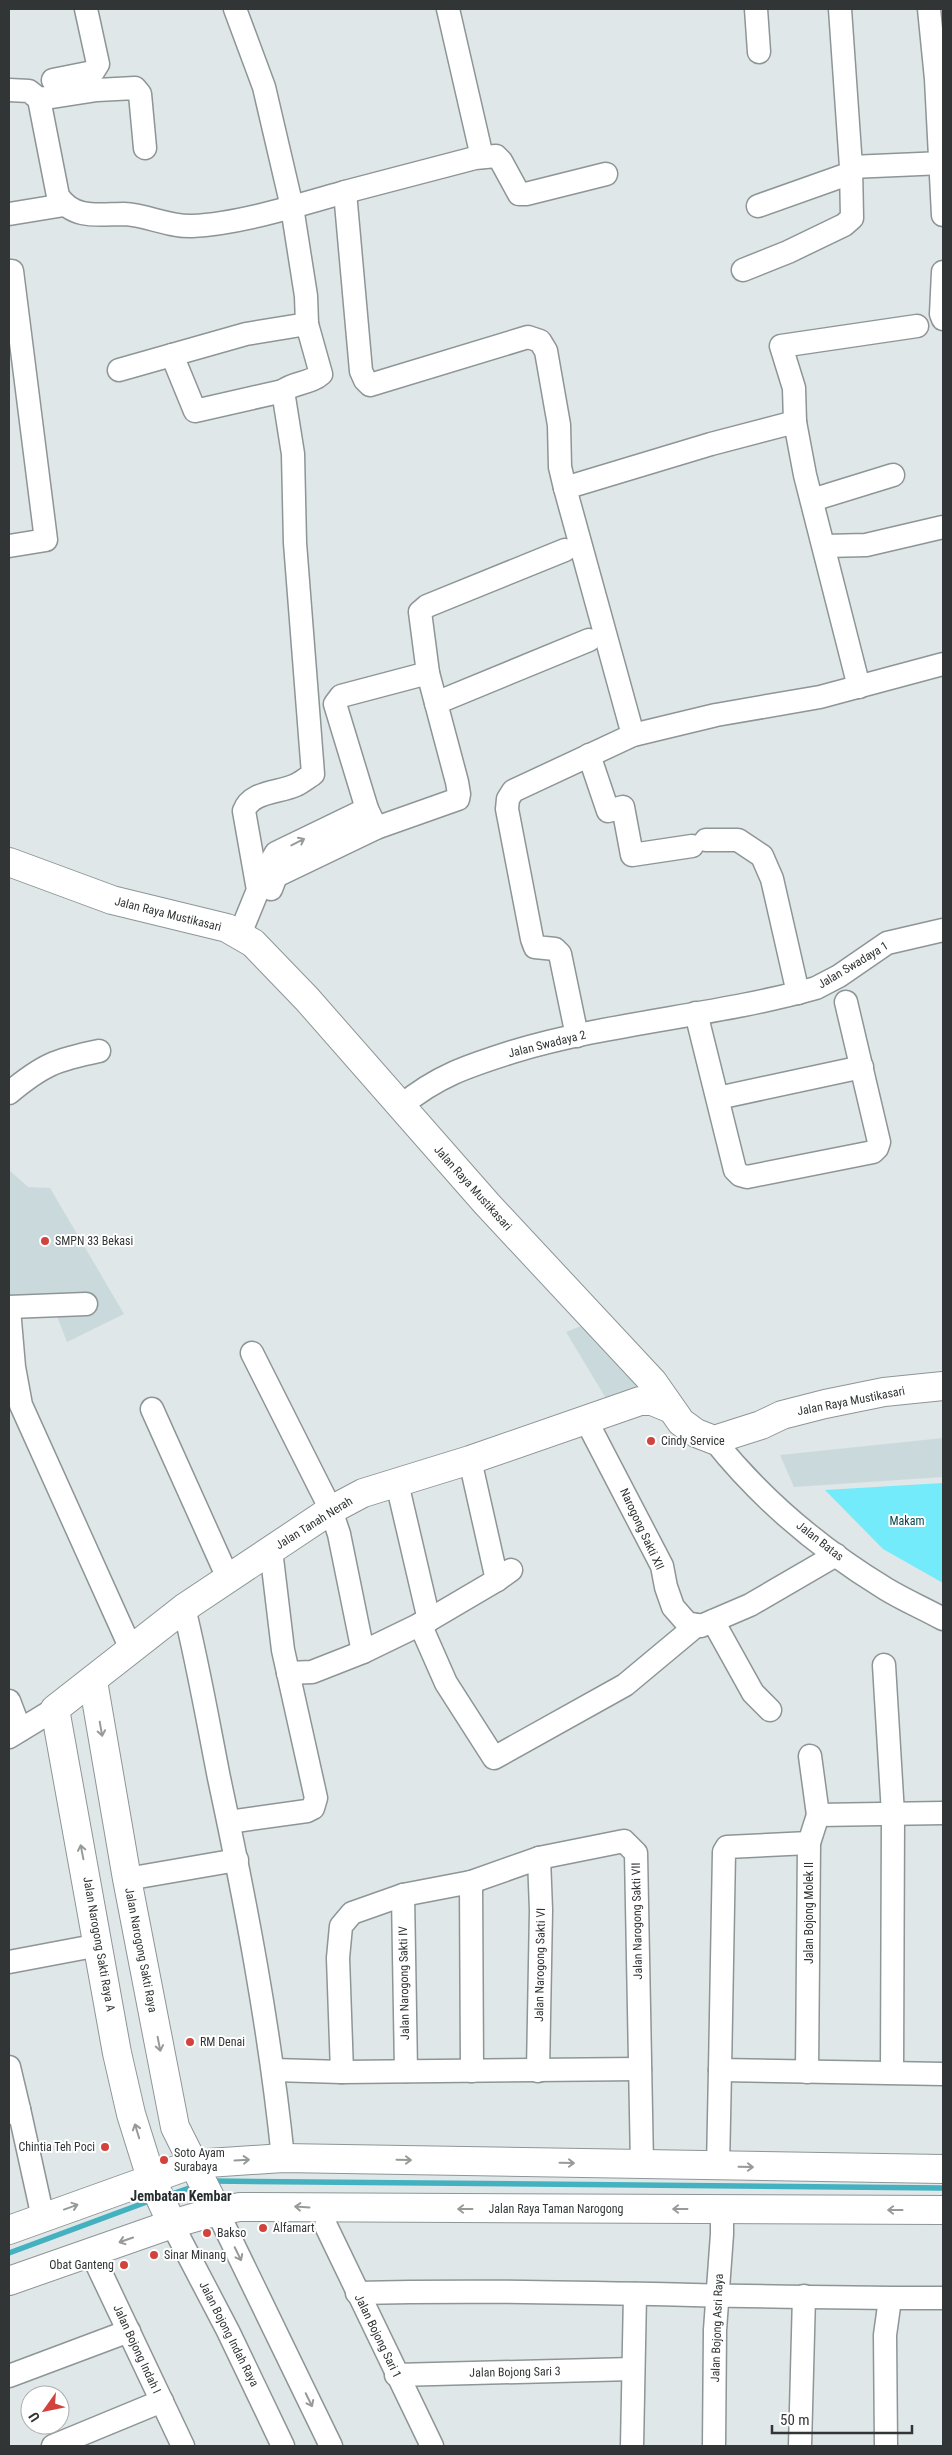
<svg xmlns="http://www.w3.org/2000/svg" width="952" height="2455" font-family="'Roboto Condensed',sans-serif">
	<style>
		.built { fill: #cadadc }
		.green { fill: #74ebfb }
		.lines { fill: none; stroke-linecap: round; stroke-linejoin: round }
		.stream { stroke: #43b1bf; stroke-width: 5.5 }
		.street-casing { stroke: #8e9596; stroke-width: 25 }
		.secondary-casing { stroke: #8e9596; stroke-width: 30 }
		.street { stroke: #fff; stroke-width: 22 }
		.secondary { stroke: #fff; stroke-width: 28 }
		.oneway { stroke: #989a9a }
		.poi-dot { fill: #d1433c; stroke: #fff; stroke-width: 2 }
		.labels { text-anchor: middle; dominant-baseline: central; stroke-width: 4; stroke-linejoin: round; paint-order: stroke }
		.street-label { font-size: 12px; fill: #323536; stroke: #fff }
		.poi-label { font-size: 12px; fill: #323536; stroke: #fff; text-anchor: start }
		.park-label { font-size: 12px; fill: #054951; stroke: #fff }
		.neighbourhood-label { font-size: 14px; font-weight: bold; fill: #272d2e; stroke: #fff }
	</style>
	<rect width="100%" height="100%" fill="#dfe7e8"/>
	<!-- built -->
	<g class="built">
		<polygon points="9,1170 28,1187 50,1188 124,1314 67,1342 53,1306 9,1298"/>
		<polygon points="591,1322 646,1384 610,1405 566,1332"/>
		<polygon points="943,1438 943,1477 794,1487 780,1455"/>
	</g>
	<!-- green -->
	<polygon class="green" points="943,1483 943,1583 883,1549 825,1490"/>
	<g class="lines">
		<!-- stream -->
		<g class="stream">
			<polyline points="211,2181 943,2188"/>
			<polyline points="166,2196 195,2186"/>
			<polyline points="9,2253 152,2200"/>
		</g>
		<defs>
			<g id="street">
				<path d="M235,9l29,78 28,120 14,89 1,28 14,50c-11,10 -27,8 -38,17l10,63 2,89 18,231c-6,4 -11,8 -17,11 -17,8 -45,6 -52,26l14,79 -18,44"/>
				<polyline points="448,9 482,157"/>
				<polyline points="756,9 759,52"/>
				<polyline points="929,9 936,79 943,215"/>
				<polyline points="53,80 93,72 98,64 86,9"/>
				<path d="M9,90l20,1 10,8 19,97c16,24 41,18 66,18 23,1 45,13 68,12 47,-2 107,-21 153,-34l16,179 4,9 5,5 158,-48 12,4 6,10 13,74 1,42 5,21 68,247"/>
				<polyline points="39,99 97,90 135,88 140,94 145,148"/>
				<polyline points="851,167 943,163"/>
				<polyline points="345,192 475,158 496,156 501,161 519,194 526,194 606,174"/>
				<polyline points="758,206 851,173"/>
				<polyline points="9,214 64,205"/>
				<polyline points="743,270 788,252 844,225 852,218 851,167 840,9"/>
				<polyline points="9,271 12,271 46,540 9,546"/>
				<polyline points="943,272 941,314 943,319"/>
				<polyline points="172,355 195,411 283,391"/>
				<polyline points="119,370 246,334 307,324"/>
				<polyline points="565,488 711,444 795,422"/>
				<polyline points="812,500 893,475"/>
				<polyline points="825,546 866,545 943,527"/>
				<polyline points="859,687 805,475 795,422 794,388 781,346 917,326"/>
				<polyline points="436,703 589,640"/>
				<polyline points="589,755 608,811 623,807 632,855 692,846"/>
				<polyline points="376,828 367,809 335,704 341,696 428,673"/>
				<polyline points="706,840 738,840 762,856 772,879 798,993"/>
				<polyline points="276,876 376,828 458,799 459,794 457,782 428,673 420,612 427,606 565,550"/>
				<polyline points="271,889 276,876 273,858 276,853 367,809"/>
				<polyline points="696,1013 735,1170 740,1175 747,1177 873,1152 877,1148 879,1142 846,1002"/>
				<polyline points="577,1036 560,954 555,949 535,947 532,939 507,809 508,799 513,791 633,735 716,715 820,697 943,664"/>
				<path d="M9,1093c34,-28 46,-33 90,-42"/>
				<polyline points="718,1098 862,1067"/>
				<path d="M401,1106c36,-30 67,-40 111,-54 99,-30 204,-36 304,-64l23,-12 48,-33 56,-13"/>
				<polyline points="9,1307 86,1304"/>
				<polyline points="9,1309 14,1367 21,1405 131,1649"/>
				<polyline points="252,1353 331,1510 339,1534 363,1652"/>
				<polyline points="152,1409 228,1578"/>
				<polyline points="586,1420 662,1566 666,1587 673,1607 687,1623 701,1626 750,1605 836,1555"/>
				<path d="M714,1440c47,59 108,110 172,149 18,11 39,20 57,30"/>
				<polyline points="470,1460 497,1580"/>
				<polyline points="397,1483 429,1620"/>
				<path d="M184,1608c14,56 24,114 35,170 27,126 51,252 64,380"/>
				<polyline points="713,1621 753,1693 770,1710"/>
				<polyline points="420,1624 446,1683 494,1758 625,1685 697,1625"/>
				<polyline points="884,1665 893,1814 892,2071"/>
				<polyline points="288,1673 312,1672 363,1652 429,1620 497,1580 511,1570"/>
				<polyline points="9,1701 20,1730"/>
				<polyline points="9,1737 55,1709"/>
				<polyline points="818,1815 943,1813"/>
				<polyline points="229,1822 307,1811 313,1808 316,1798 283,1650 271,1550"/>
				<polyline points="809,1843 727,1847 724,1852 720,2070 943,2074"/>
				<polyline points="127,1879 237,1860"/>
				<polyline points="471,1882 472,2071"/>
				<polyline points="403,1895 406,2071"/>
				<polyline points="9,1962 99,1945"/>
				<polyline points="9,2067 19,2109 9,2113"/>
				<polyline points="274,2070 342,2072 640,2069"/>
				<polyline points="538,2071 541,1910 539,1858"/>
				<polyline points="342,2072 338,1958 341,1926 352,1913 403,1895 471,1882 539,1858 624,1841 636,1853 642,2165"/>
				<polyline points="807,2072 809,1843 818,1815 810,1756"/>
				<polyline points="19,2109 43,2218"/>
				<polyline points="718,2167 720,2070"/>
				<polyline points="217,2211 331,2446"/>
				<polyline points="172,2224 228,2331 283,2446"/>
				<polyline points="326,2226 432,2446"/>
				<polyline points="91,2252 183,2446"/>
				<path d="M357,2293c196,-5 391,6 586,5"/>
				<polyline points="396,2375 633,2369"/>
				<polyline points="9,2376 129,2331"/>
				<polyline points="53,2446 162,2401"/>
				<polyline points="632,2446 635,2294"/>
				<polyline points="714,2446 715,2330 722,2234 722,2209"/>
				<polyline points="800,2446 804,2296"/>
				<polyline points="886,2446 885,2335 890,2299"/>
			</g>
			<g id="secondary">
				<polyline points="9,862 112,900 227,928 253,943 307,999 487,1204 653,1382 681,1422 696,1433 714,1440 761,1425 782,1415 825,1404 884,1392 943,1386"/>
				<polyline points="93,1681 127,1879 175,2127 217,2211"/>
				<polyline points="172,2224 151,2178 131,2114 117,2053 55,1709 184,1608 331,1510 363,1493 470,1460 640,1401 652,1401 669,1408"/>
				<polyline points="9,2230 193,2164 283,2158 943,2169"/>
				<polyline points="9,2281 172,2224 217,2211 240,2207 943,2210"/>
			</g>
		</defs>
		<!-- street casing -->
		<use href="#street" class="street-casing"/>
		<!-- secondary casing -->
		<use href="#secondary" class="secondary-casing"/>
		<!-- street -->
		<use href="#street" class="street"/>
		<!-- secondary -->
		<use href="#secondary" class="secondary"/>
	</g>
	<!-- one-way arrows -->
	<defs><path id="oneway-shaft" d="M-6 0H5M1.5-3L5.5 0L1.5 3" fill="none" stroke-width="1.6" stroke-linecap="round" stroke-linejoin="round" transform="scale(1.25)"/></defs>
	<g class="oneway">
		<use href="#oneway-shaft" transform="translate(298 842) rotate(-27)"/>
		<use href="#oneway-shaft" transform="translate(101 1729) rotate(80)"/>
		<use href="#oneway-shaft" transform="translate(82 1852) rotate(-101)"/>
		<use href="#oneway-shaft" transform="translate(159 2044) rotate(79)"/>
		<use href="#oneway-shaft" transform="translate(137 2131) rotate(-107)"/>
		<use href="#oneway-shaft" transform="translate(242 2160) rotate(-3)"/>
		<use href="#oneway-shaft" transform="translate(404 2160) rotate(1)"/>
		<use href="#oneway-shaft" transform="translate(567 2163) rotate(1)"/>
		<use href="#oneway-shaft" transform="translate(746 2167) rotate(1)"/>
		<use href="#oneway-shaft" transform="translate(71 2207) rotate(-20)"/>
		<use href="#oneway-shaft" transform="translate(302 2207) rotate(-176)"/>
		<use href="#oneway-shaft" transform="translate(465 2209) rotate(-180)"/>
		<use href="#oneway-shaft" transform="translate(680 2209) rotate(-180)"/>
		<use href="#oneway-shaft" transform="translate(895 2210) rotate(-180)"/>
		<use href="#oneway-shaft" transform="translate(126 2240) rotate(161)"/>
		<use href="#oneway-shaft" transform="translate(238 2254) rotate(64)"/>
		<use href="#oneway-shaft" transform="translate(309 2400) rotate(64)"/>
	</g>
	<!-- markers -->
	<g class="poi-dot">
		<circle cx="45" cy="1241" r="5"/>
		<circle cx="651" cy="1441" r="5"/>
		<circle cx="190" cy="2042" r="5"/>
		<circle cx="105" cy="2147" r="5"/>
		<circle cx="164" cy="2160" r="5"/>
		<circle cx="263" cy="2228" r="5"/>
		<circle cx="207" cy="2233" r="5"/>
		<circle cx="154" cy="2255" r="5"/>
		<circle cx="124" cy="2265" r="5"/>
	</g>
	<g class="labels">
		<!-- street labels -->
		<g class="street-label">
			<text transform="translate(168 914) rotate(14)">Jalan Raya Mustikasari</text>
			<text transform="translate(853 965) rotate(-31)">Jalan Swadaya 1</text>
			<text transform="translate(547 1044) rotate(-14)">Jalan Swadaya 2</text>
			<text transform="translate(473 1188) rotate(48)">Jalan Raya Mustikasari</text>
			<text transform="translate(851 1401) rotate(-11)">Jalan Raya Mustikasari</text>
			<text transform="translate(314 1523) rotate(-32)">Jalan Tanah Nerah</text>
			<text transform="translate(642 1529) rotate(65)">Narogong Sakti XII</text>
			<text transform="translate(820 1541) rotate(38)">Jalan Batas</text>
			<text transform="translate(809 1913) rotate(-90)">Jalan Bojong Molek II</text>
			<text transform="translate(637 1921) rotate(-91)">Jalan Narogong Sakti VII</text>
			<text transform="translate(99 1944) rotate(80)">Jalan Narogong Sakti Raya A</text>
			<text transform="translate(141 1950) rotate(79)">Jalan Narogong Sakti Raya</text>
			<text transform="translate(540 1965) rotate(-89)">Jalan Narogong Sakti VI</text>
			<text transform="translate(404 1983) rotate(-91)">Jalan Narogong Sakti IV</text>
			<text x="556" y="2209">Jalan Raya Taman Narogong</text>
			<text transform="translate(717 2328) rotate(-88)">Jalan Bojong Asri Raya</text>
			<text transform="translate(229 2334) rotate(63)">Jalan Bojong Indah Raya</text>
			<text transform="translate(378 2336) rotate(64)">Jalan Bojong Sari 1</text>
			<text transform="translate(137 2349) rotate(65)">Jalan Bojong Indah I</text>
			<text transform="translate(515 2372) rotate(-1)">Jalan Bojong Sari 3</text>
		</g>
		<!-- poi labels -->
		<g class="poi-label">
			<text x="55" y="1241">SMPN 33 Bekasi</text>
			<text x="661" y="1441">Cindy Service</text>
			<text x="200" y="2042">RM Denai</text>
			<text x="95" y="2147" text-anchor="end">Chintia Teh Poci</text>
			<text x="174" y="2153">Soto Ayam<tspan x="174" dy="14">Surabaya</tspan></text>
			<text x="273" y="2228">Alfamart</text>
			<text x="217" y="2233">Bakso</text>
			<text x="164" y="2255">Sinar Minang</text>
			<text x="114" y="2265" text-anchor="end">Obat Ganteng</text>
		</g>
		<!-- park labels -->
		<g class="park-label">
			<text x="907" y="1521">Makam</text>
		</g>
		<!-- neighbourhood labels -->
		<g class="neighbourhood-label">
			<text x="181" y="2196">Jembatan Kembar</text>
		</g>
	</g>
	<!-- border -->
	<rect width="952" height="2455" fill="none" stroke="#323536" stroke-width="20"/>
	<!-- north arrow -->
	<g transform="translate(45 2410) rotate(237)"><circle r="24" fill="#ffffff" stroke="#adaeaf"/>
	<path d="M0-4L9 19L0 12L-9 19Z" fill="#d1433c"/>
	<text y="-8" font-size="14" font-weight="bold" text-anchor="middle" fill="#323536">U</text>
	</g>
	<!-- scale -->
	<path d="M772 2425v8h140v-8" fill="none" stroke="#323536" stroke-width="2.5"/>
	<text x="780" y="2425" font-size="15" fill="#323536" stroke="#ffffff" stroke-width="4" paint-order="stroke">50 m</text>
</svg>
